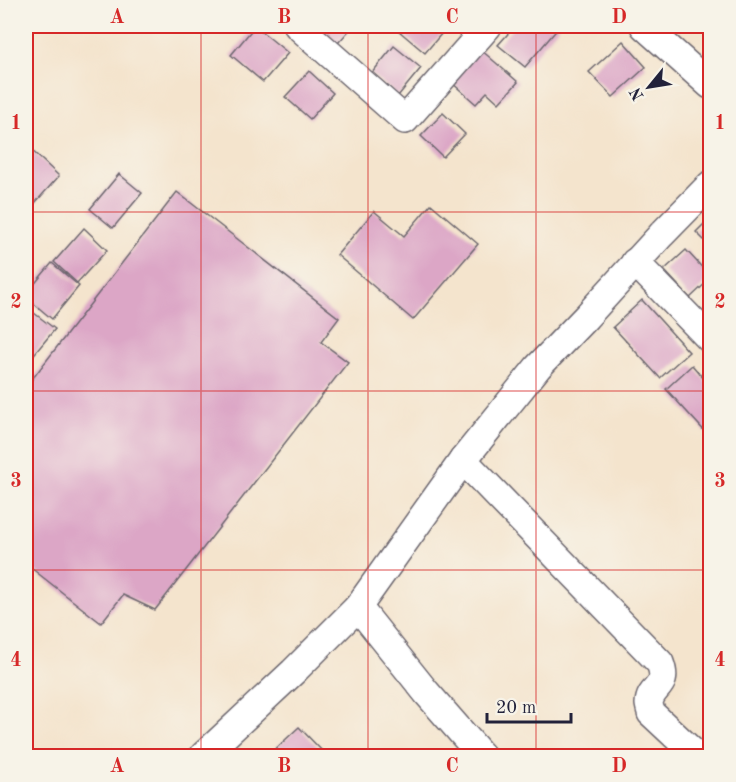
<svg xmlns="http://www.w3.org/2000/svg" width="736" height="782" font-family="'Old Standard TT',serif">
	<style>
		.building { fill: #dca6c6 }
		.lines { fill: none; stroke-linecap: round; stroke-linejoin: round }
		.street-casing { stroke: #6c666e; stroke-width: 30 }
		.street { stroke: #fff; stroke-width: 27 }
		.grid { fill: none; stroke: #d62828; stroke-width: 1.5; stroke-opacity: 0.55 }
		.neatline { fill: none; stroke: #d62828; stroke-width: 2 }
		.grid-label { font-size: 20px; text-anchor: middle; font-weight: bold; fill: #d62828 }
	</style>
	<rect width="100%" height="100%" fill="#f7f3e8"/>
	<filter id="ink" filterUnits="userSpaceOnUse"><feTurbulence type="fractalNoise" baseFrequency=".0167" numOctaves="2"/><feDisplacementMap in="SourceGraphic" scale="12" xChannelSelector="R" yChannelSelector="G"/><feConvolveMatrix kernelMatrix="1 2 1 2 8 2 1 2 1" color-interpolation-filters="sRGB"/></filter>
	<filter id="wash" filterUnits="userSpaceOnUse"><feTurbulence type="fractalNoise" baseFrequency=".008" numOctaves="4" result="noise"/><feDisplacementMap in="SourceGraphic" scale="24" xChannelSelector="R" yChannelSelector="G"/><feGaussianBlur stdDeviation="1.35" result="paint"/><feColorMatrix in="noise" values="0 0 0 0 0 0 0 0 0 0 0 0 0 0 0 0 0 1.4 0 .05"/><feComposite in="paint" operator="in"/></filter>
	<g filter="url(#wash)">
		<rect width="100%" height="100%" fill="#f4e4cd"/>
		<g id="blocks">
			<!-- building -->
			<g class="building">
				<polygon points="255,26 288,53 263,82 231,55"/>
				<polygon points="302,26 353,26 331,51"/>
				<polygon points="403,26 448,26 425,53 399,31"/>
				<polygon points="515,26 560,26 525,67 498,45"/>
				<polygon points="623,41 646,67 613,97 589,72"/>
				<polygon points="394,46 421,68 398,96 371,74"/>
				<polygon points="480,49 518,82 499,103 487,92 476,104 451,82"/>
				<polygon points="309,71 333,93 310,119 285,97"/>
				<polygon points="443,113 465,134 443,157 421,136"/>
				<polygon points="26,145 59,176 35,203 26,194"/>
				<polygon points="119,174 142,193 113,228 90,209"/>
				<polygon points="177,192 339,318 321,342 348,362 155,610 123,595 101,623 26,564 26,387"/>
				<polygon points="431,204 478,244 413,320 337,255 374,211 404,236"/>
				<polygon points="710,218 710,246 696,232"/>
				<polygon points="84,228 107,250 77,283 54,262"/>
				<polygon points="686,250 710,276 710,279 690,298 664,270"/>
				<polygon points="52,263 79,286 52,319 26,297 26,294"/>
				<polygon points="642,300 689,352 660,378 613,327"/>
				<polygon points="34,313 55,329 31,358 26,353 26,324"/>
				<polygon points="692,365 710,386 710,437 666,389"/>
				<polygon points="299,727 327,756 268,756"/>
			</g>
		</g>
	</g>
	<g filter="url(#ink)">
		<use href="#blocks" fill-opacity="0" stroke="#6c666e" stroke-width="1.5"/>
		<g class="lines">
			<defs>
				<g id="street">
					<polyline points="298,26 405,120 488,26"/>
					<polyline points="644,26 710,85"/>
					<polyline points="635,262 710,339"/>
					<path d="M463,460l197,203c10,26 -10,22 -11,41 0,1 2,8 2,9l46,43"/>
					<polyline points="358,607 426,692 482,756"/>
					<polyline points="203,756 293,672 358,607 463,460 538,367 586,317 661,235 710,185"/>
				</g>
			</defs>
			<!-- street casing -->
			<use href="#street" class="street-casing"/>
			<!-- street -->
			<use href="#street" class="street"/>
		</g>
	</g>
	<!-- grid -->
	<path class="grid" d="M201,26v730M368,26v730M536,26v730M26,212h684M26,391h684M26,570h684"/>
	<!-- margin -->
	<rect width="736" height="782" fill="none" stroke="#f7f3e8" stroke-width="66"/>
	<!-- north arrow -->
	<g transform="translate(649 87) rotate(240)" stroke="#f7f3e8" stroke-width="4.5" paint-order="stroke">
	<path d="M0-4.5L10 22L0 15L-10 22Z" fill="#22223b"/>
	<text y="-9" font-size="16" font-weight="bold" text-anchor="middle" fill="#22223b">N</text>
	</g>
	<!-- scale -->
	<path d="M487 713v9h84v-9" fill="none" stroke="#22223b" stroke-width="3"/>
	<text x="496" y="713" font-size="18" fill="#22223b" stroke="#f7f3e8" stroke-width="4.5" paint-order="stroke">20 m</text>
	<rect x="33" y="33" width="670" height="716" class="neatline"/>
	<g class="grid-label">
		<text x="117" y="23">A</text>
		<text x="284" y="23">B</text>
		<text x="452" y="23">C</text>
		<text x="619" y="23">D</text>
		<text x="16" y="129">1</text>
		<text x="720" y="129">1</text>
		<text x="16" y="308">2</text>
		<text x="720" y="308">2</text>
		<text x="16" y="487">3</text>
		<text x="720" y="487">3</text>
		<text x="16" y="666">4</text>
		<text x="720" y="666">4</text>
		<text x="117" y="772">A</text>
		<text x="284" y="772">B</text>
		<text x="452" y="772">C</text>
		<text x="619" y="772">D</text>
	</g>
</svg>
